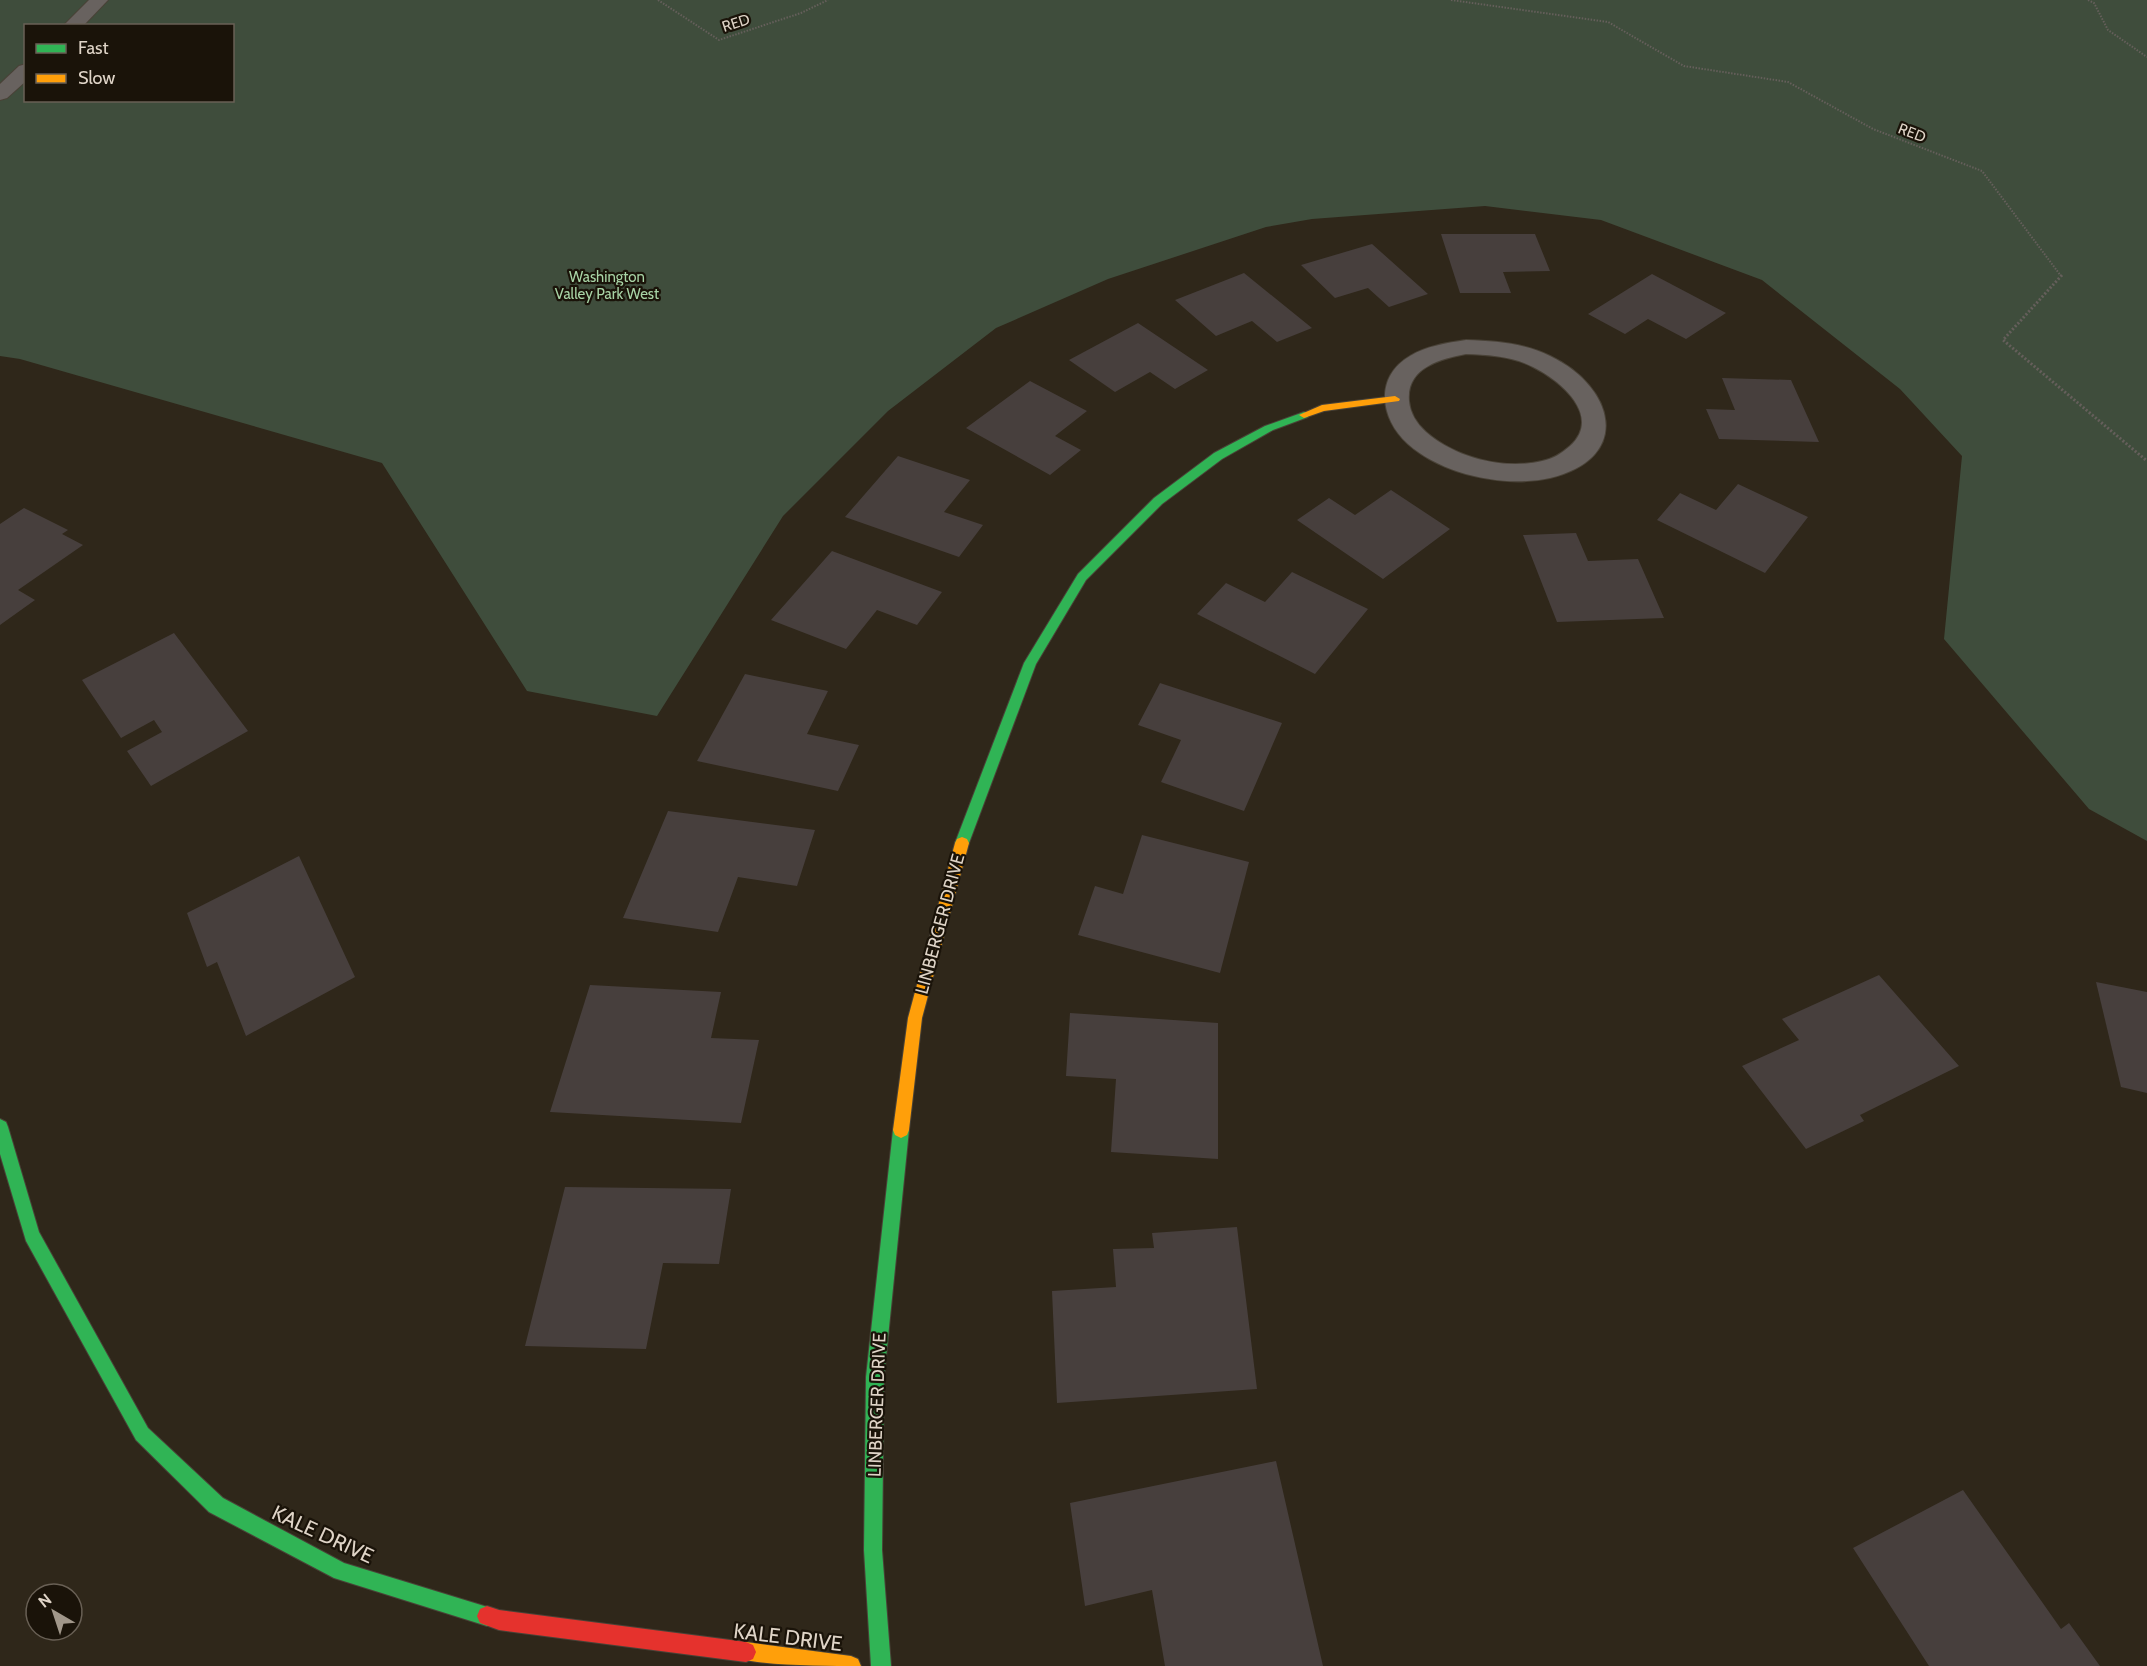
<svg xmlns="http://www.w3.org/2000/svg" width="2147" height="1666" font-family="Cabin,sans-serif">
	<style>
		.green { fill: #3f4d3c; fill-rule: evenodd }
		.building { fill: #473f3d }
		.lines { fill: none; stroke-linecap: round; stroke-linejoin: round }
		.street-casing { stroke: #494237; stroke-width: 2 }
		.fast-casing { stroke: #494237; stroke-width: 2 }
		.slow-casing { stroke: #494237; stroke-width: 2 }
		.jam-casing { stroke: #494237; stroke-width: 2 }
		.path-far1 { stroke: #655f5b; stroke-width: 2; stroke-dasharray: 1.5 1.5; stroke-linecap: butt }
		.path { stroke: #655f5b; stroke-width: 3; stroke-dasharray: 2 2; stroke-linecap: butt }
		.street { fill: #68625f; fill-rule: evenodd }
		.fast { fill: #30b455; fill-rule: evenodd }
		.slow { fill: #ff9f0a; fill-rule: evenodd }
		.jam { fill: #e5322d; fill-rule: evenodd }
		.labels { text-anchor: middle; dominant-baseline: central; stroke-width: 4.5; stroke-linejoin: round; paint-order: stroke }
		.far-street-label { font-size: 15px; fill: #dfd4c7; stroke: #1a1309 }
		.far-park-label { font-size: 15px; fill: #a8d4a6; stroke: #1a1309 }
		.street-label { font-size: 18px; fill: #dfd4c7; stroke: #1a1309 }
		.near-street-label { font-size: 21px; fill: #dfd4c7; stroke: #1a1309 }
	</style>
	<rect width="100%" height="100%" fill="#2f271a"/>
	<!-- green -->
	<path class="green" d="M0,0h2147v841l-58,-32 -145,-170 18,-183 -62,-67 -138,-109 -161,-60 -116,-14 -173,13 -46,8 -158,52 -112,49 -108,83 -105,105 -126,200 -130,-25 -145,-228 -362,-104 -20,-3zM26,26h206v74h-206z"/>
	<!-- building -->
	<g class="building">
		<polygon points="1441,234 1535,234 1550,271 1503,272 1511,293 1460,293"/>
		<polygon points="1372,244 1428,294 1389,307 1368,288 1335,298 1301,265"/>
		<polygon points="1244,273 1312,328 1277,342 1252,321 1216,336 1175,300"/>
		<polygon points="1652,274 1726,313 1686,339 1648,319 1625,334 1588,314"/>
		<polygon points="1138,323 1208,370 1175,389 1150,372 1115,392 1069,360"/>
		<polygon points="1722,378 1791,380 1819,442 1719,439 1706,409 1735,410"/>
		<polygon points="1030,381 1087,411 1055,436 1081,450 1050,475 966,428"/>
		<polygon points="898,456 970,480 944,512 983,525 959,557 845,517"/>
		<polygon points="1738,484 1808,517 1765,573 1657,520 1680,493 1716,510"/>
		<polygon points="1391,490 1450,529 1383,579 1297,520 1329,498 1355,515"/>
		<polygon points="24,508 68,530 62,534 83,545 18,590 35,600 0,625 0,524"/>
		<polygon points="1576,533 1588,561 1638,559 1664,618 1557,622 1523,535"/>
		<polygon points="832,551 942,592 917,625 877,610 846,649 771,620"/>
		<polygon points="1292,572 1368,609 1315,674 1197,614 1226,583 1265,602"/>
		<polygon points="174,633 248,731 151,786 127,751 162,732 154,720 121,738 82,680"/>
		<polygon points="745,674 828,691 807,734 859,745 838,791 697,761"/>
		<polygon points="1160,683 1282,723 1244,811 1161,782 1181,740 1138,725"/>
		<polygon points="668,811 815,830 797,886 738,877 718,932 623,918"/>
		<polygon points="1142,835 1249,862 1220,973 1078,935 1095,886 1123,894"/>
		<polygon points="299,856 355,977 246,1036 217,962 207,967 187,913"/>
		<polygon points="1879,975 1959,1066 1860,1115 1864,1121 1806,1149 1742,1066 1799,1040 1782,1019"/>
		<polygon points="2096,982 2147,992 2147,1093 2121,1087"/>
		<polygon points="590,985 721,992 711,1038 759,1040 741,1123 550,1112"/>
		<polygon points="1070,1013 1218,1023 1218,1159 1111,1152 1116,1079 1066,1076"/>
		<polygon points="565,1187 731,1189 719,1264 663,1263 646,1349 525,1346"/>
		<polygon points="1237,1227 1257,1389 1057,1403 1052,1291 1116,1287 1113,1249 1154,1248 1152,1233"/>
		<polygon points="1276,1461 1323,1666 1165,1666 1152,1590 1085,1606 1070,1503"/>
		<polygon points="1963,1490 2061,1629 2069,1623 2100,1666 1929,1666 1853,1548"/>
	</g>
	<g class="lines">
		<defs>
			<g id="street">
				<polygon points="89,0 108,0 83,26 63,26"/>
				<polygon points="26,64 26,81 7,98 0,100 0,84 19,66"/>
				<path d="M1466,340c29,1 58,3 84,16 65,31 83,102 0,122 -45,10 -107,-3 -142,-34 -28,-25 -34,-67 2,-88 16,-10 37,-13 56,-16zM1466,354c23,1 46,2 67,13 27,13 70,49 37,79 -8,7 -17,13 -28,15 -38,9 -86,-3 -116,-29 -9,-8 -16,-19 -17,-31 -3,-33 31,-42 57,-47z"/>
			</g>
			<g id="fast">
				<polygon points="1304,412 1308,413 1308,417 1273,430 1222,459 1162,504 1086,580 1036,664 969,843 967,847 957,847 955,843 1024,663 1078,574 1154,498 1214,453 1265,426"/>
				<polygon points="0,1119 6,1122 8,1127 39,1232 148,1428 223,1498 344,1563 494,1609 497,1616 494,1623 487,1626 334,1578 209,1512 136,1440 26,1241 0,1154"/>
				<polygon points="901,1122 907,1125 909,1130 884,1377 882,1550 891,1666 871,1666 864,1550 866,1377 893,1130 895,1125"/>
			</g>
			<g id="slow">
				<polygon points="1395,396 1400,399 1399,401 1324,411 1304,418 1299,415 1322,405"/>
				<polygon points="962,837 967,839 969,843 922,1018 909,1130 907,1135 901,1138 895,1135 893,1130 908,1018 955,843 957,839"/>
				<path d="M746,1642l105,14 7,3 3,7c-36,0 -89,0 -122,-7l-3,-7 3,-7z"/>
			</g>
			<polygon id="jam" points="487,1606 499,1610 746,1642 753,1645 756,1652 753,1659 746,1662 499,1630 480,1623 477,1616 480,1609"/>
		</defs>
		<!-- street casing -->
		<use href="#street" class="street-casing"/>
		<!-- fast casing -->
		<use href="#fast" class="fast-casing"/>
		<!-- slow casing -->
		<use href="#slow" class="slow-casing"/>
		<!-- jam casing -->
		<use href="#jam" class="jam-casing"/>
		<!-- path-far1 -->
		<g class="path-far1">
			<polyline points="658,0 719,40 801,13 828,0"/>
			<polyline points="1451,0 1608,22 1684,66 1788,82 1873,129 1982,171 2061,276"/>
			<polyline points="2088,0 2094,3 2108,30 2147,57"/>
		</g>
		<!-- path -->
		<polyline class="path" points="2062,275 2003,340 2147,461"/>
		<!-- street -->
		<use href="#street" class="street"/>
		<!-- fast -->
		<use href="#fast" class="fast"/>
		<!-- slow -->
		<use href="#slow" class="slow"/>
		<!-- jam -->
		<use href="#jam" class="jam"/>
	</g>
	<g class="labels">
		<!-- far-street labels -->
		<g class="far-street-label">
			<text transform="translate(736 23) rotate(-18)">RED</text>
			<text transform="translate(1912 133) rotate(21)">RED</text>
		</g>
		<!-- far-park labels -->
		<g class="far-park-label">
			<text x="607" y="277">Washington<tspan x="607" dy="17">Valley Park West</tspan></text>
		</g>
		<!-- street labels -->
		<g class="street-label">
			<text transform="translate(940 924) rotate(-75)">LINBERGER DRIVE</text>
			<text transform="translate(877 1405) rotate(-88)">LINBERGER DRIVE</text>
		</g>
		<!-- near-street labels -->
		<g class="near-street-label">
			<text transform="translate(323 1534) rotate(25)">KALE DRIVE</text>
			<text transform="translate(788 1637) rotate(7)">KALE DRIVE</text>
		</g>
	</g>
	<!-- legend -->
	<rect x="24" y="24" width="210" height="78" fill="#1a1309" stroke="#696055" stroke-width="1.5"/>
	<rect x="36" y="44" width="30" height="9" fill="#30b455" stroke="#696055" stroke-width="1.5"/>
	<text x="78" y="54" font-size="18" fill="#dfd4c7">Fast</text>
	<rect x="36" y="74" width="30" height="9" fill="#ff9f0a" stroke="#696055" stroke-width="1.5"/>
	<text x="78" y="84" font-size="18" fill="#dfd4c7">Slow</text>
	<!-- north arrow -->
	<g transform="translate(54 1612) rotate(321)"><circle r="28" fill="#1a1309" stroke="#696055" stroke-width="1.5"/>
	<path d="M0-4.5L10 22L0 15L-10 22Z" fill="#a1978a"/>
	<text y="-9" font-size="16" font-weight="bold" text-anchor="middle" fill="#dfd4c7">N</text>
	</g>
</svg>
